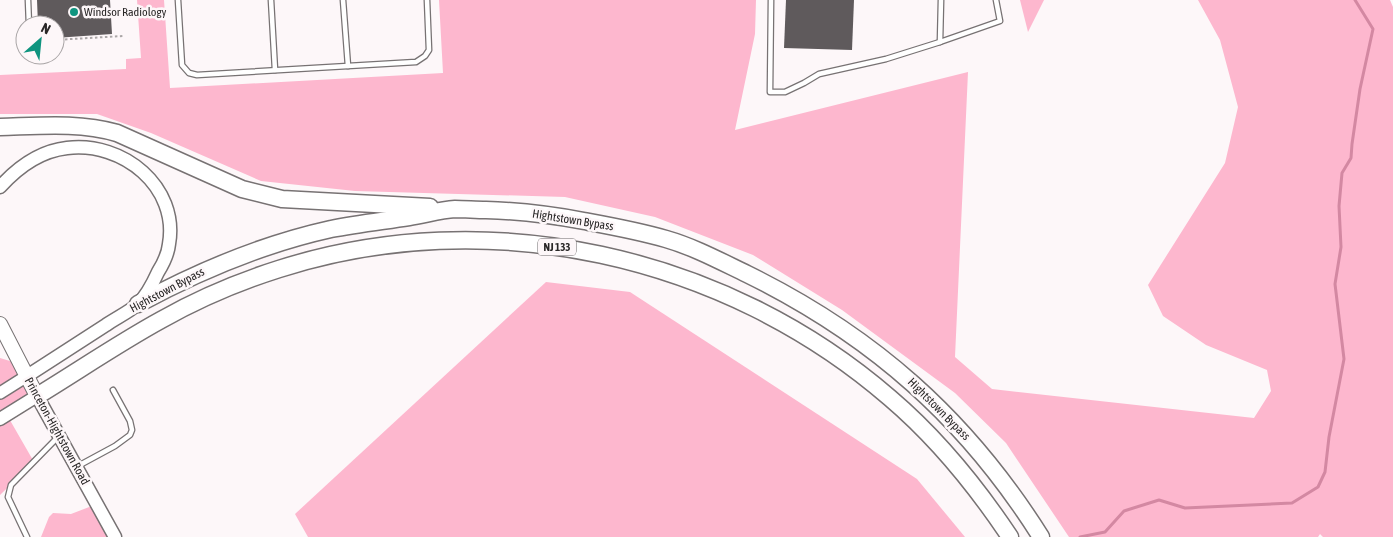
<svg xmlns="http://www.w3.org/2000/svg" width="1393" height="537" font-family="'Asap Condensed',sans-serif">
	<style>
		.green { fill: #fdb7ce }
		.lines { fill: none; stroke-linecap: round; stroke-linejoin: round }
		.stream { stroke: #d388a2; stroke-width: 3 }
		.building { fill: #5f5a5c }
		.service-casing { stroke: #777273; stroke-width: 7 }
		.tertiary-casing { stroke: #777273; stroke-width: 14 }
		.secondary-casing { stroke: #777273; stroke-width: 15 }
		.primary-casing { stroke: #777273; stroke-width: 16 }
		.motorway-casing { stroke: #777273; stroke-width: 19 }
		.path { stroke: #aaa6a7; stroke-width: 2; stroke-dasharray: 2.5 2.5; stroke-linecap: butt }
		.service { stroke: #fff; stroke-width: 4.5 }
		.tertiary { stroke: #fff; stroke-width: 11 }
		.secondary { stroke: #fff; stroke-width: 12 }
		.primary { stroke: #fff; stroke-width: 14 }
		.motorway { stroke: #fff; stroke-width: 16 }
		.poi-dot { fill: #0f947f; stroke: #fdf7f9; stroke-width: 2 }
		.labels { text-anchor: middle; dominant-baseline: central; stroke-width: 5; stroke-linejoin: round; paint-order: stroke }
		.shield { fill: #fdf7f9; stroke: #696566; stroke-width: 1 }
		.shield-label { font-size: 11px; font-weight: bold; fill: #292727 }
		.poi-label { font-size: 12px; fill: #292727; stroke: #fdf7f9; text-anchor: start }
		.street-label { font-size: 12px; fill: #292727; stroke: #fdf7f9 }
	</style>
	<rect width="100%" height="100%" fill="#fdf7f9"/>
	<!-- green -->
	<g class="green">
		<polygon points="137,0 164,0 170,88 443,73 439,0 756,0 755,34 735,130 968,72 955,357 992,389 1254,418 1271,391 1267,370 1206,345 1163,316 1148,285 1225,163 1238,107 1220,40 1198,0 1390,0 1393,7 1393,537 1323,537 1320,534 1318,537 1069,537 1006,443 955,393 842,310 753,255 655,217 565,197 355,191 261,181 151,133 97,114 0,114 0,75 126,69 126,59 141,58"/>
		<polygon points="1020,0 1044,0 1028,32"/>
		<polygon points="546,282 630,292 917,479 965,537 308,537 295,514"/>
		<polygon points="0,358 20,364 37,396 7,415 34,462 0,495"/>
		<polygon points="97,504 115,537 41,537 49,517 53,513 71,514"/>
	</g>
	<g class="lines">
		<!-- stream -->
		<polyline class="stream" points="1080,537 1105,532 1124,511 1159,500 1185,508 1292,503 1318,487 1325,472 1329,437 1344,359 1335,284 1341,247 1339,206 1342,173 1351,158 1352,144 1360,89 1373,29 1355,0"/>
	</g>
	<!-- building -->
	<g class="building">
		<polygon points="37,0 110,0 112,34 55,38 55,25 38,25"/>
		<polygon points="786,0 854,0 852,50 784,48"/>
	</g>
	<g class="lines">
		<defs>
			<g id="service">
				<polyline points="28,0 29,25"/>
				<polyline points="178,0 182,65 189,73 197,75 416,62 425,56 429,50 427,0"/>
				<polyline points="271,0 275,70"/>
				<polyline points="343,0 348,66"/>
				<polyline points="771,0 770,92 785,92 804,83 819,74 886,59 940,42"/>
				<polyline points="941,0 940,42 1000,21 996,0"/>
				<polyline points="30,55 30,57"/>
				<polyline points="78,466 115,446 130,435 132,430 130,421 113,390"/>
				<polyline points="27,537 8,497 11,485 58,437"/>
			</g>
			<polyline id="tertiary" points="0,393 27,376"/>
			<g id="secondary">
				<path d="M0,187c18,-20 40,-36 67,-39 56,-7 112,39 102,96 -1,10 -6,20 -11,28 -5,11 -12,24 -20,32 -9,8 -22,14 -32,21 -26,17 -53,34 -79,51"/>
				<polyline points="0,419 37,396 115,537"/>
			</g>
			<polyline id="primary" points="0,324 37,396"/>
			<g id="motorway">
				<path d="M0,127c39,-1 79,-5 117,6l125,56 40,10 148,8"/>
				<path d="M138,304c61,-33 125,-60 193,-75 26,-5 52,-8 78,-12 15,-2 30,-7 46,-8 10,0 21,1 31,1 33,1 66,5 98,11 27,5 55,10 82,18 28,8 54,22 81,35 126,62 219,144 294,263"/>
				<path d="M37,396c41,-25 82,-53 124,-76 37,-21 77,-38 118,-51 209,-67 446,-14 611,129 47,40 86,88 120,139"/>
			</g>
		</defs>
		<!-- service casing -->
		<use href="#service" class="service-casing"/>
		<!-- tertiary casing -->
		<use href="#tertiary" class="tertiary-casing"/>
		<!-- secondary casing -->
		<use href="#secondary" class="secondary-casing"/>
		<!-- primary casing -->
		<use href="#primary" class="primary-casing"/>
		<!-- motorway casing -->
		<use href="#motorway" class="motorway-casing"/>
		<!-- path -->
		<polyline class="path" points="55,40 123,36"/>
		<!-- service -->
		<use href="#service" class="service"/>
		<!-- tertiary -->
		<use href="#tertiary" class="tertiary"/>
		<!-- secondary -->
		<use href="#secondary" class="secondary"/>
		<!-- primary -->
		<use href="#primary" class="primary"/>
		<!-- motorway -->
		<use href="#motorway" class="motorway"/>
	</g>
	<!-- markers -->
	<circle class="poi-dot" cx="74" cy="12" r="5"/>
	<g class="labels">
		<!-- shield labels -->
		<rect class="shield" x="538" y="238.5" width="38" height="17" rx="4"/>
		<g class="shield-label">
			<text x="557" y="247">NJ 133</text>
		</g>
		<!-- poi labels -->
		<g class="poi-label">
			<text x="84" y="12">Windsor Radiology</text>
		</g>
		<!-- street labels -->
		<g class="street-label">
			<text transform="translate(573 220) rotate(9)">Hightstown Bypass</text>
			<text transform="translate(167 290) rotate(-28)">Hightstown Bypass</text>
			<text transform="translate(939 409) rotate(45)">Hightstown Bypass</text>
			<text transform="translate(57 431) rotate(61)">Princeton-Hightstown Road</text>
		</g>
	</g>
	<!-- north arrow -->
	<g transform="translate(40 40) rotate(27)"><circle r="24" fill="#fdf7f9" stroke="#a8a4a5"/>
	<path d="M0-4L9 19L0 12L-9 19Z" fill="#0f947f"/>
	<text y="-8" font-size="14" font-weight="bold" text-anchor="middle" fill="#292727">N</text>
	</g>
</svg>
